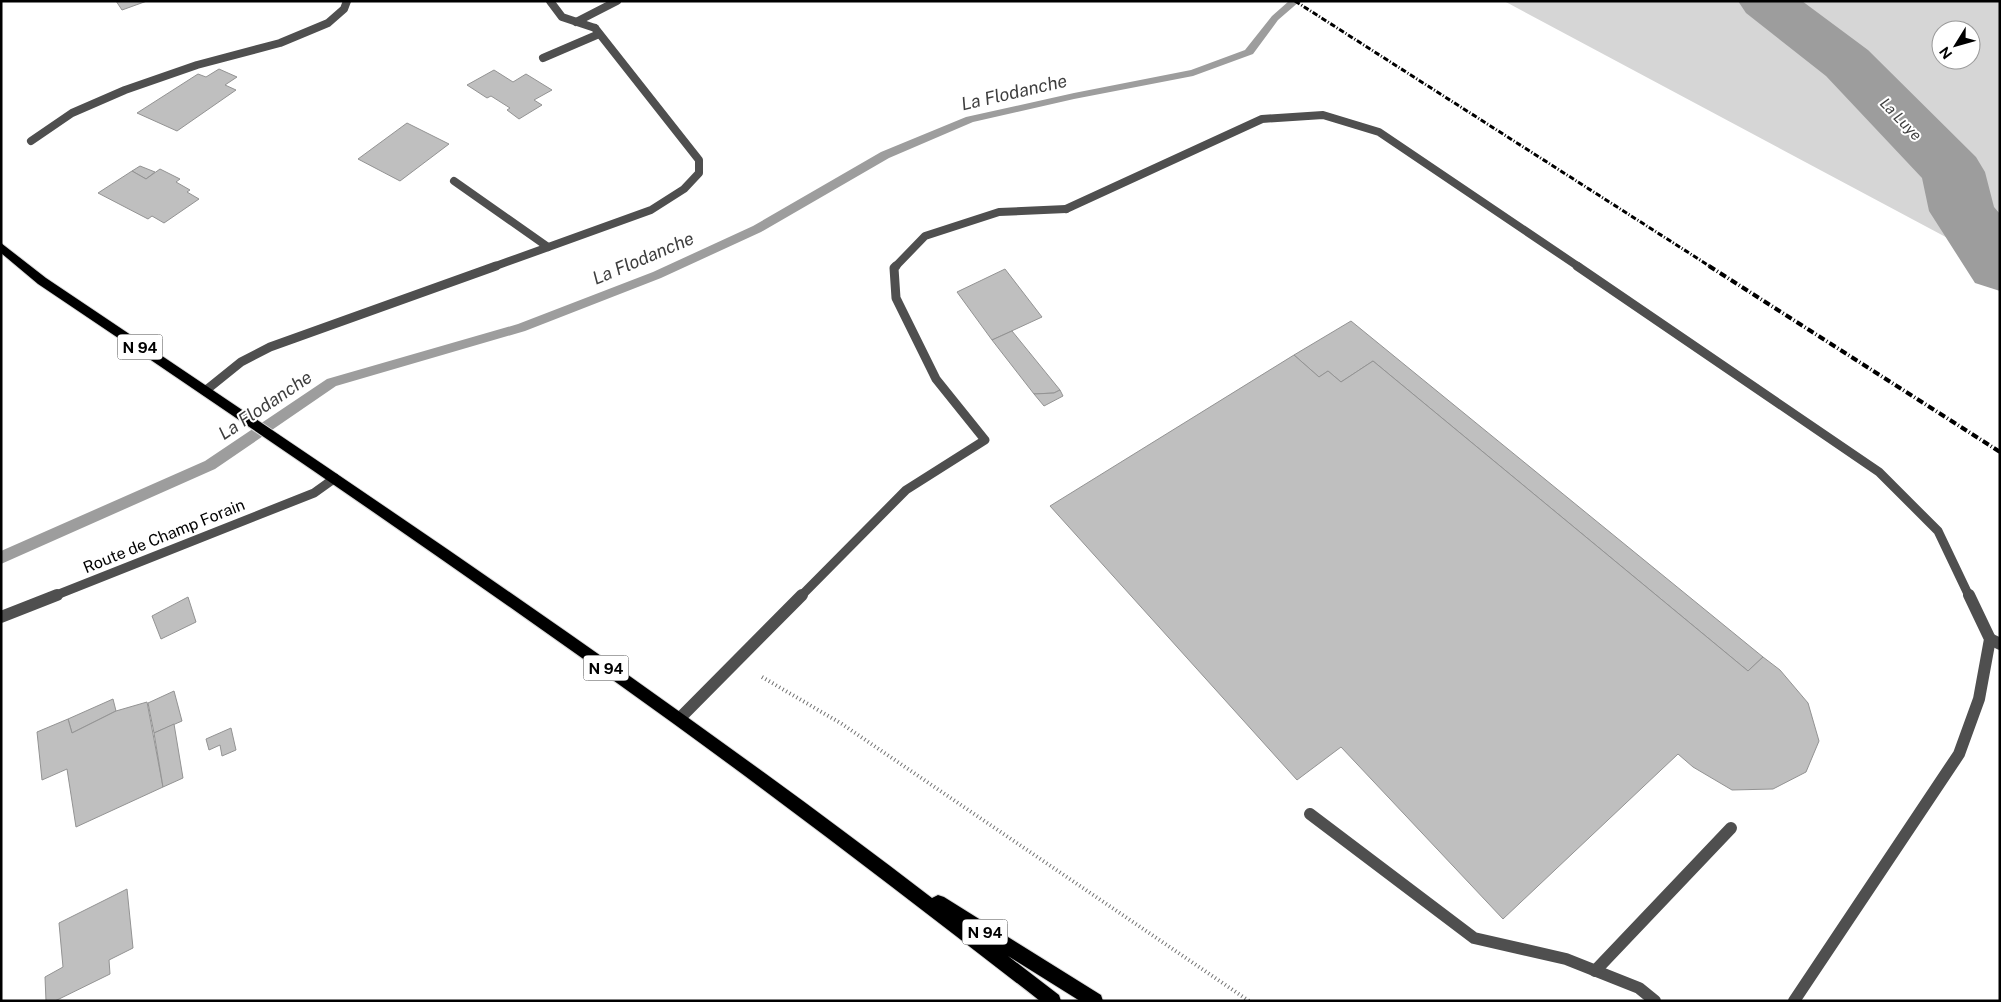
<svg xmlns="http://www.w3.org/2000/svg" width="2001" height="1002" font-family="'Public Sans',sans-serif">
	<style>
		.green { fill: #d6d6d6; fill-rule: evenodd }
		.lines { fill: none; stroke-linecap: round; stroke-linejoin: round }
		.stream { fill: #9d9d9d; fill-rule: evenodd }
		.river { fill: #9d9d9d; fill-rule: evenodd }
		.building { fill: #bfbfbf; stroke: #939393 }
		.primary-casing { stroke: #dbdbdb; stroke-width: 2 }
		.path { stroke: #717171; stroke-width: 4; stroke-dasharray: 1 3; stroke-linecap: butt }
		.lane-far2 { stroke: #4f4f4f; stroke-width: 8 }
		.lane-far1 { stroke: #4f4f4f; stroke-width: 9 }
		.lane { stroke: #4f4f4f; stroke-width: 12 }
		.street-far2 { stroke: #4f4f4f; stroke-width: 8 }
		.street-far1 { stroke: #4f4f4f; stroke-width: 9 }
		.street { stroke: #4f4f4f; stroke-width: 12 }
		.primary { fill: #000; fill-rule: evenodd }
		.rail-far1 { stroke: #000; stroke-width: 3; stroke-dasharray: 5.5 2 1 2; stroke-linecap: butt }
		.rail { stroke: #000; stroke-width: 4; stroke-dasharray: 7 2.5 1 2.5; stroke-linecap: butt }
		.labels { text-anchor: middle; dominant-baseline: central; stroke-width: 4; stroke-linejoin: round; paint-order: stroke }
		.far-water-label { font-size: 15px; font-style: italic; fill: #3e3e3e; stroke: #fff }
		.shield { fill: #fff; stroke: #4c4c4c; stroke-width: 1 }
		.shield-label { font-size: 15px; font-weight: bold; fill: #000 }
		.street-label { font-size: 16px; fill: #000; stroke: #fff }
		.water-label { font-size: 18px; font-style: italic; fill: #3e3e3e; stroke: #fff }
	</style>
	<rect width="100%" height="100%" fill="#fff"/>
	<!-- green -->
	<path class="green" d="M1504,1h496v265zM1941,30h30v30h-30z"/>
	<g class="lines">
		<!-- stream -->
		<polygon class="stream" points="1289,1 1300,1 1278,20 1253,54 1193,76 1074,99 973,122 889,158 761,232 661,278 525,331 336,386 215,469 1,564 1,551 205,461 327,379 518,324 653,272 753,226 881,152 966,117 1074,93 1191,70 1245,50 1272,16"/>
		<!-- river -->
		<polygon class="river" points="1738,1 1802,1 1868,50 1976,157 1985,172 1994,207 2000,214 2000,291 1975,283 1929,211 1922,178 1826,76 1746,13"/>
	</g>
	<!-- building -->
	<g class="building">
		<polygon points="116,1 147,1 122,10"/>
		<polygon points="219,69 237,77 225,85 236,90 177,131 137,113 198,74 206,77"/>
		<polygon points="494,70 513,82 526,74 552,90 534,100 542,105 519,119 507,110 510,108 491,96 487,98 467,85"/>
		<polygon points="407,123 449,144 400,181 358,159"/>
		<polygon points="140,166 155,172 146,179 132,171"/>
		<polygon points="160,169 180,179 176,182 190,190 187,192 199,199 164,223 152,216 148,219 98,193 132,171 146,179"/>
		<polygon points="1005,269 1042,317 992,340 957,292"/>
		<polygon points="1351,321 1763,657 1748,671 1373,361 1341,382 1328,371 1319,377 1294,355"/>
		<polygon points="1012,331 1060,390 1054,393 1034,394 992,340"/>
		<polygon points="1294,355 1319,377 1328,371 1341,382 1373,361 1748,671 1763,657 1780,670 1808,703 1819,741 1806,772 1773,789 1732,790 1693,767 1678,754 1503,919 1341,747 1297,780 1050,506"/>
		<polygon points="1060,390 1063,396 1044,406 1034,394 1054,393"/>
		<polygon points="188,597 196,622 161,639 152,616"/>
		<polygon points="174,691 182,721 154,733 148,703"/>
		<polygon points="113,699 116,711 72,733 68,719"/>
		<polygon points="147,702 163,787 76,827 67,769 42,780 37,732 68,719 72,733 116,711"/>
		<polygon points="174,724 183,778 163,787 154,733"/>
		<polygon points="231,728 236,750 222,756 220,745 209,750 206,739"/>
		<polygon points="127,889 133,948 109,960 110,974 55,1001 46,1001 45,977 63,967 59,923"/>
	</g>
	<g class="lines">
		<defs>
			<path id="primary" d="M1,243l45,35c299,201 600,401 886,620l6,-3 6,2 157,98 2,6h-23l-72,-45 51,39 2,6h-21c-121,-94 -242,-187 -366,-277 -209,-151 -422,-296 -636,-440l-37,-31z"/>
		</defs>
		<!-- primary casing -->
		<use href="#primary" class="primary-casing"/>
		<!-- path -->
		<polyline class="path" points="762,677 842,724 1249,1001"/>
		<!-- lane-far2 -->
		<g class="lane-far2">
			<polyline points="550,1 562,17 595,28"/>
			<polyline points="576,22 617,1"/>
			<polyline points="543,58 599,34"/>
			<polyline points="31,141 72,113 125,90 197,65 280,43 328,23 344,9 347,1"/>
			<polyline points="454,181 548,247"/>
			<polyline points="895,267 925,236 999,212 1066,209"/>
		</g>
		<!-- lane-far1 -->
		<polyline class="lane-far1" points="801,596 906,490 985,440 936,379 896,298 894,268 896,266"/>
		<!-- lane -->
		<g class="lane">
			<polyline points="679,719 802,595"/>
			<polyline points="1310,814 1474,938 1566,959 1639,988 1655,1001"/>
			<polyline points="1595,971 1731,828"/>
		</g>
		<!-- street-far2 -->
		<g class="street-far2">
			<polyline points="1066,209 1262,119 1323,115 1379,132 1579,267"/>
			<polyline points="493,267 651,210 684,189 699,173 699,160 595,28"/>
		</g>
		<!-- street-far1 -->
		<g class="street-far1">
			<polyline points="1577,266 1879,472 1938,531 1969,596"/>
			<polyline points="205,391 241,362 270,347 496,266"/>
			<polyline points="54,596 314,493 335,478"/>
		</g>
		<!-- street -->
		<g class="street">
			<polyline points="1,617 57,595"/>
			<polyline points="1990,639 2000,644"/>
			<polyline points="1794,1001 1959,754 1979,699 1990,639 1969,595"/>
		</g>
		<!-- primary -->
		<use href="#primary" class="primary"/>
		<!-- rail-far1 -->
		<polyline class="rail-far1" points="1295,1 1711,267"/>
		<!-- rail -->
		<polyline class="rail" points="1709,266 2000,452"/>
	</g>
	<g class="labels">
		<!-- far-water labels -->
		<g class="far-water-label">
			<text transform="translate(1901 119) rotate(46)">La Luye</text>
		</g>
		<!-- shield labels -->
		<g class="shield">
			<rect x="117.5" y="334.5" width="45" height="25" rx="4"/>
			<rect x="583.5" y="655.5" width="45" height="25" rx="4"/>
			<rect x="962.5" y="919.5" width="45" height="25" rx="4"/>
		</g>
		<g class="shield-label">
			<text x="140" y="347">N 94</text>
			<text x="606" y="668">N 94</text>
			<text x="985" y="932">N 94</text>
		</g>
		<!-- street labels -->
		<g class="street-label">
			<text transform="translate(164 536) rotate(-22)">Route de Champ Forain</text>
		</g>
		<!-- water labels -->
		<g class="water-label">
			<text transform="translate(1014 92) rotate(-13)">La Flodanche</text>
			<text transform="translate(643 258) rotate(-23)">La Flodanche</text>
			<text transform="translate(265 405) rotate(-34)">La Flodanche</text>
		</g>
	</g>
	<!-- border -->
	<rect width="2001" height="1002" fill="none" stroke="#000000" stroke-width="5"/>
	<!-- north arrow -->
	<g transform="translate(1956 45) rotate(233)"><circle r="24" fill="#ffffff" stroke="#999999"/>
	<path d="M0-4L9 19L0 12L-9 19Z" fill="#000000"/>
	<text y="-8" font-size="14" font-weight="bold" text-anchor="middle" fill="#000000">N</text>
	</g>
</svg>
